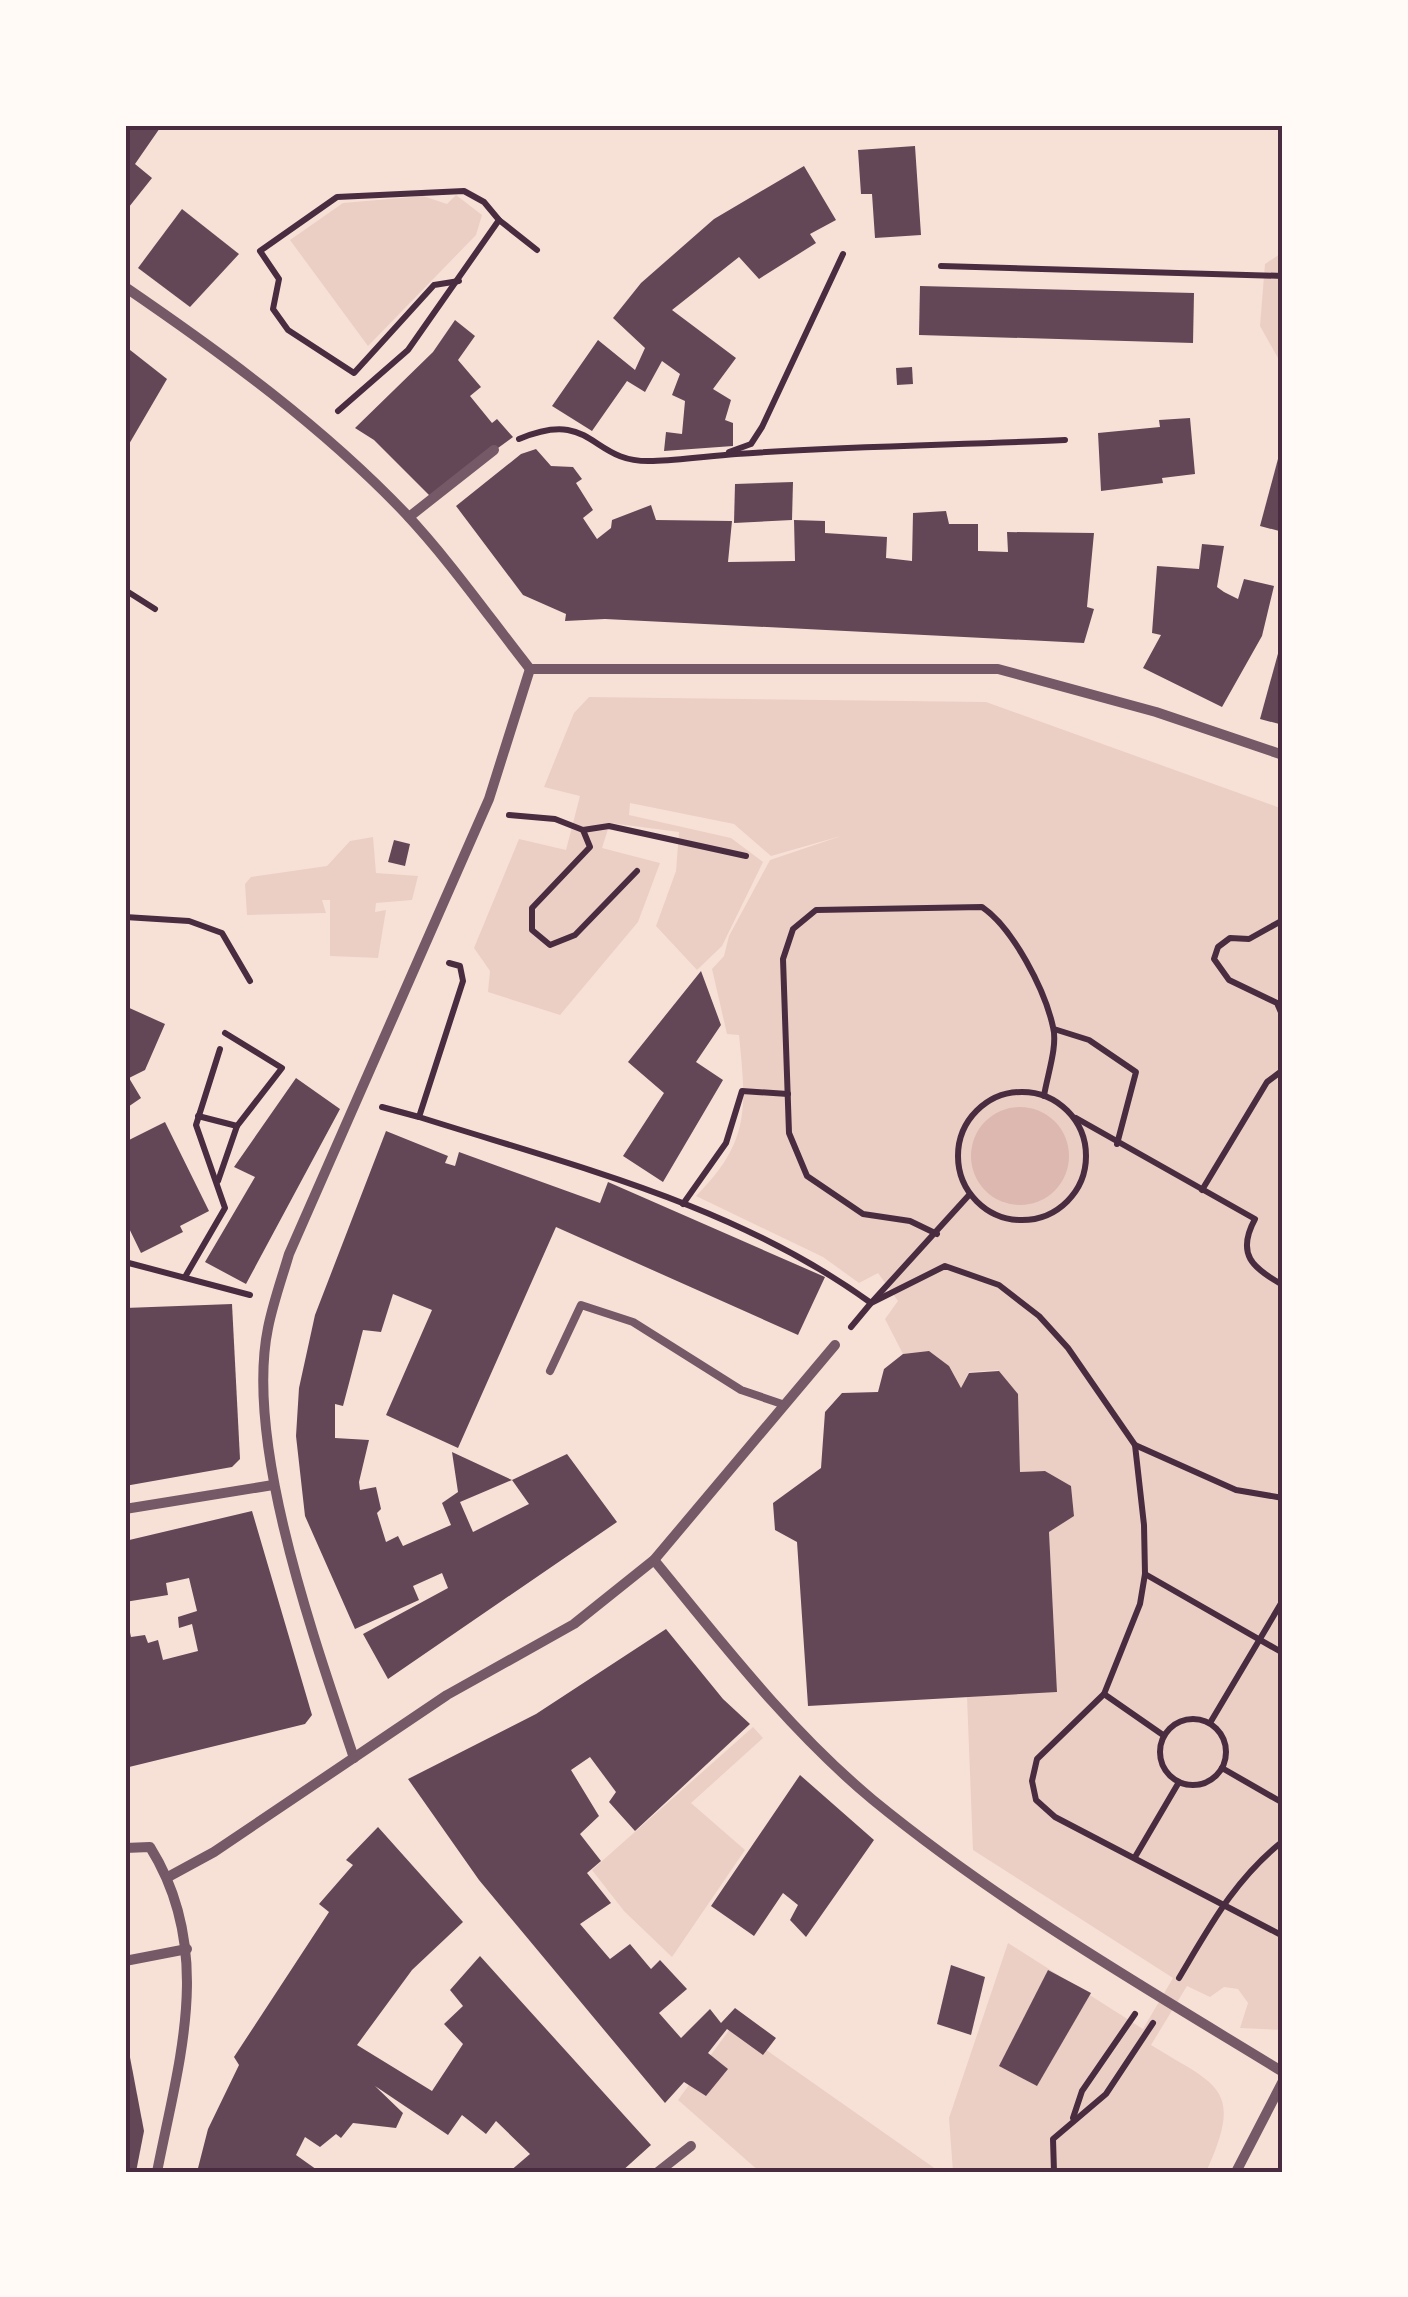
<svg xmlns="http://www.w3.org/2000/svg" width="1408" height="2297" font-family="'DM Sans',sans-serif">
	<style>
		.green { fill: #ebcfc5 }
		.water { fill: #dcb8b0 }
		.building { fill: #644757 }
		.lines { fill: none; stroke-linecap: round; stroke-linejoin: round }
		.path { stroke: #4a2c40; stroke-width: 6 }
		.service { stroke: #755966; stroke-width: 8 }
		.minor { stroke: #755966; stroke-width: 10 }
		.neatline { fill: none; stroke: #4a2c40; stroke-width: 4 }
	</style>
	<rect width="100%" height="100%" fill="#f7e1d7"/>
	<!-- green -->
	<g class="green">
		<polygon points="456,195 482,215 476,235 368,346 290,240 343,203 423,196 447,204"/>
		<polygon points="1283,252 1283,367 1260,326 1265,264"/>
		<path d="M589,697l397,5 297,107v1221l-43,-2 8,-25 -10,-14 -14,-2 -14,10 -23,-11 -36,59c66,41 94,42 55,127h-253l-4,-54 59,-175 135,86 30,-51 -200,-128 -6,-153 90,-6 -8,-159 25,-17 -3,-29 -26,-15 -25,1 -2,-78 -20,-24 -29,2 -8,16 -32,-36 -26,2 -18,-35 13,-18 -20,-28 -19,10 -36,-26 -127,-61c55,-55 50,-89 43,-161l-12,-1 -15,-65 12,-13 5,-20 41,-76 71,-24 -70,20 -37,-32 -104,-21 -1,12 102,23 32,24 -41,84 -25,24 -41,-44 20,-55 3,-39 -69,-9 -8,25 58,15 -22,59 -78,93 -72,-23 2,-21 -16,-23 45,-109 47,11 14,-54 -36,-9 30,-74z"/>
		<polygon points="373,837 376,873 418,876 412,900 376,903 375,912 386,910 378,958 330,956 330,900 322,900 326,913 247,915 245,884 251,877 327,866 350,841"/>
		<polygon points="753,1727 763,1738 691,1803 745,1850 672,1957 624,1911 592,1870"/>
		<polygon points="732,2026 940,2172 760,2172 678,2100"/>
	</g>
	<!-- water -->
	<circle class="water" cx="1020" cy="1156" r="49"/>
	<!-- building -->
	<g class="building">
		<polygon points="125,125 162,125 135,164 152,178 125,212"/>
		<polygon points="915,146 921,235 875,238 872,194 861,194 858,150"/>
		<polygon points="804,166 836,220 810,234 816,243 759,279 739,257 672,310 736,358 713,389 731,400 725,420 733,423 733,446 664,451 666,432 682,434 685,401 672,395 680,374 662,361 645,392 627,381 592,431 552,406 598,340 635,370 645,348 613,318 641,283 714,219"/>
		<polygon points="182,209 239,254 190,307 138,268"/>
		<polygon points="920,286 1194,293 1193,343 919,335"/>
		<polygon points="455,320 475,336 458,360 481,387 470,396 492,423 497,419 513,437 431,497 374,440 355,428 433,352"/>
		<polygon points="125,346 167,379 125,451"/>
		<polygon points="912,367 913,384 897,385 896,368"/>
		<polygon points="1190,418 1195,474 1162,478 1163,483 1101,491 1098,433 1160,427 1159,420"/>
		<polygon points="1282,444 1283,444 1283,532 1260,526"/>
		<polygon points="536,449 551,466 573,467 582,479 576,483 593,510 583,518 597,539 611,528 612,520 651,505 656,520 732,521 728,562 795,561 794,520 825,521 825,533 887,537 886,558 912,561 913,513 946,511 949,524 978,524 978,551 1008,552 1007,532 1094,533 1087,607 1094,609 1084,643 605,619 565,621 566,614 523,595 456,506 521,454"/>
		<polygon points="793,482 792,520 734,523 735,484"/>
		<polygon points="1202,544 1224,546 1217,587 1224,592 1238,599 1244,579 1274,586 1262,636 1222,707 1143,668 1161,635 1152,633 1157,566 1199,569"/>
		<polygon points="1282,639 1283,639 1283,725 1260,719"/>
		<polygon points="394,840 410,844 405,866 388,862"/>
		<polygon points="701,971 721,1025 696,1062 723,1080 663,1182 623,1156 664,1093 628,1062"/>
		<polygon points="125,1006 165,1024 145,1070 129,1078 141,1098 125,1109"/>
		<polygon points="296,1078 340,1109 246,1284 205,1262 255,1177 234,1167"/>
		<polygon points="165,1122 209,1211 180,1226 183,1232 141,1253 125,1220 125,1142"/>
		<polygon points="386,1131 448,1156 445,1163 455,1166 459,1152 600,1203 608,1182 825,1277 798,1335 556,1227 458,1448 386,1415 432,1310 393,1294 381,1332 363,1330 343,1406 335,1404 335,1438 369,1440 359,1482 360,1490 376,1487 381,1509 377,1513 386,1542 398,1536 403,1546 451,1525 442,1503 458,1492 452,1452 512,1480 460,1502 473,1532 529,1504 512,1480 567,1454 617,1522 388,1679 363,1634 448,1588 442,1573 413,1586 419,1600 355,1629 305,1516 296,1436 299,1388 315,1315"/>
		<polygon points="232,1304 240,1459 232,1467 125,1486 125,1308"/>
		<polygon points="929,1351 949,1366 961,1388 969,1373 999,1371 1018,1394 1020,1472 1045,1471 1071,1486 1074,1516 1049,1532 1057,1692 808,1706 797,1542 775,1530 773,1503 821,1468 825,1412 842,1393 878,1392 884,1369 903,1354"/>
		<polygon points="252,1511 312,1715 305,1724 125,1768 125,1609 131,1637 145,1635 148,1643 158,1640 163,1660 198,1651 192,1624 179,1628 178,1617 197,1611 189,1578 166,1583 168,1595 125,1602 125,1541"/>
		<polygon points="666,1629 723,1699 750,1724 635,1831 609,1802 616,1792 590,1757 571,1770 599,1816 580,1834 601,1861 587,1873 611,1903 580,1924 610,1959 630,1944 651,1969 660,1960 687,1989 659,2013 681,2038 710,2009 721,2023 735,2008 776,2038 763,2055 727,2029 708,2053 728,2069 706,2096 684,2082 665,2103 479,1880 408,1779 536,1714"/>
		<polygon points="800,1775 874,1840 806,1937 790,1920 798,1905 783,1893 754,1936 711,1906"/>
		<polygon points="378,1827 463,1922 412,1970 357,2045 432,2091 463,2044 444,2024 463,2006 450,1990 480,1956 651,2145 621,2172 509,2172 530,2154 496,2121 486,2134 462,2115 448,2135 375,2086 403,2113 396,2128 353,2123 341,2138 336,2134 320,2147 305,2137 296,2155 320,2172 197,2172 208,2129 239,2065 234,2057 329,1912 319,1904 353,1865 346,1860"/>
		<polygon points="951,1965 985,1977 971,2035 937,2024"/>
		<polygon points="1048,1970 1091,1993 1037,2086 999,2066"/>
		<polygon points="125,2031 144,2131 136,2172 125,2172"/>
	</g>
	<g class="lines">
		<!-- path -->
		<g class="path">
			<polyline points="941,266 1283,276"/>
			<polyline points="459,281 434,285 354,373 288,330 273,309 279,279 260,251 337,197 464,191 484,202 499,220"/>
			<polyline points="338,411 408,350 499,220 537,250"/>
			<path d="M519,439c76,-32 70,25 134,22 27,-1 56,-5 83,-7 110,-8 220,-9 329,-14"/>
			<polyline points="729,452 751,444 762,427 843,254"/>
			<polyline points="125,590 155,609"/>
			<polyline points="509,815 555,819 583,830 590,847 532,908 532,930 550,945 575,935 637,871"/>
			<polyline points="583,830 609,826 746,856"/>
			<polyline points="125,917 189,921 222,933 250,981"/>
			<polyline points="1283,920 1249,939 1230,938 1218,947 1214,959 1229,980 1277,1003 1283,1017"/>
			<path d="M449,963l11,3 3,15 -44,136c158,50 317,88 452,186l99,-109"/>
			<polyline points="1054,1029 1089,1040 1136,1072 1117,1144"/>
			<polyline points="225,1033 282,1068 237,1126"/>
			<circle cx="1022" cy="1156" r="64"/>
			<polyline points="382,1107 419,1117"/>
			<polyline points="198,1116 237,1126 218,1181"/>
			<path d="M1076,1118l179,101c-19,35 -3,49 28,66"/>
			<polyline points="1202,1190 1267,1082 1283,1070"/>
			<polyline points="683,1204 726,1143 742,1091 788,1094"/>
			<path d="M937,1234l-27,-13 -47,-7 -56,-38 -18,-43 -6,-174 10,-30 23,-19 166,-3c31,21 63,83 71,120 5,19 -6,49 -9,69"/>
			<polyline points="125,1262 250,1295"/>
			<polyline points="185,1277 225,1208 196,1125 220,1049"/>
			<polyline points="851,1327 871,1303 945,1266 999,1285 1039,1316 1068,1348 1135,1445 1144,1525 1145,1574 1140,1604 1104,1694 1037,1759 1032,1781 1036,1800 1055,1817 1283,1936"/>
			<polyline points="1135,1445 1236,1490 1283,1498"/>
			<polyline points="1145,1574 1283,1653"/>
			<polyline points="1104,1694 1163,1735"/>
			<circle cx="1193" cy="1752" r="33"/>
			<polyline points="1210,1723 1283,1600"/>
			<polyline points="1222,1768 1283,1803"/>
			<polyline points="1135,1857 1179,1782"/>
			<path d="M1179,1978c31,-52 56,-99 104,-137"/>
			<polyline points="1073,2118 1082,2091 1135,2014"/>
			<polyline points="1054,2172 1053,2139 1106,2094 1153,2023"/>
		</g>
		<!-- service -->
		<polyline class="service" points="550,1371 581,1305 633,1322 741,1390 785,1405"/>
		<!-- minor -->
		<g class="minor">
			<path d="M125,287c98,67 198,140 280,226 45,48 84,104 125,156"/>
			<polyline points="409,517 494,450"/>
			<polyline points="530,669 998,669 1156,712 1283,755"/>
			<polyline points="125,1509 273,1485"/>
			<path d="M654,1560c69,84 135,170 219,240 127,104 271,187 410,272"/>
			<path d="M354,1758c-38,-114 -110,-313 -86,-430 5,-25 14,-50 21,-74l200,-455 41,-130"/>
			<path d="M125,1848l25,-1c65,104 29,213 7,325"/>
			<polyline points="168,1877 214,1852 447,1695 574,1624 654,1560 835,1345"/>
			<polyline points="125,1961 187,1949"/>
			<polyline points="658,2172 691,2146"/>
			<polyline points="1236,2172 1283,2081"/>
		</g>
	</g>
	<!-- border -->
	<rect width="1408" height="2297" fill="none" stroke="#fffaf5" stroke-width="255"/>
	<rect x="128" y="128" width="1152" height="2042" class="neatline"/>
</svg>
